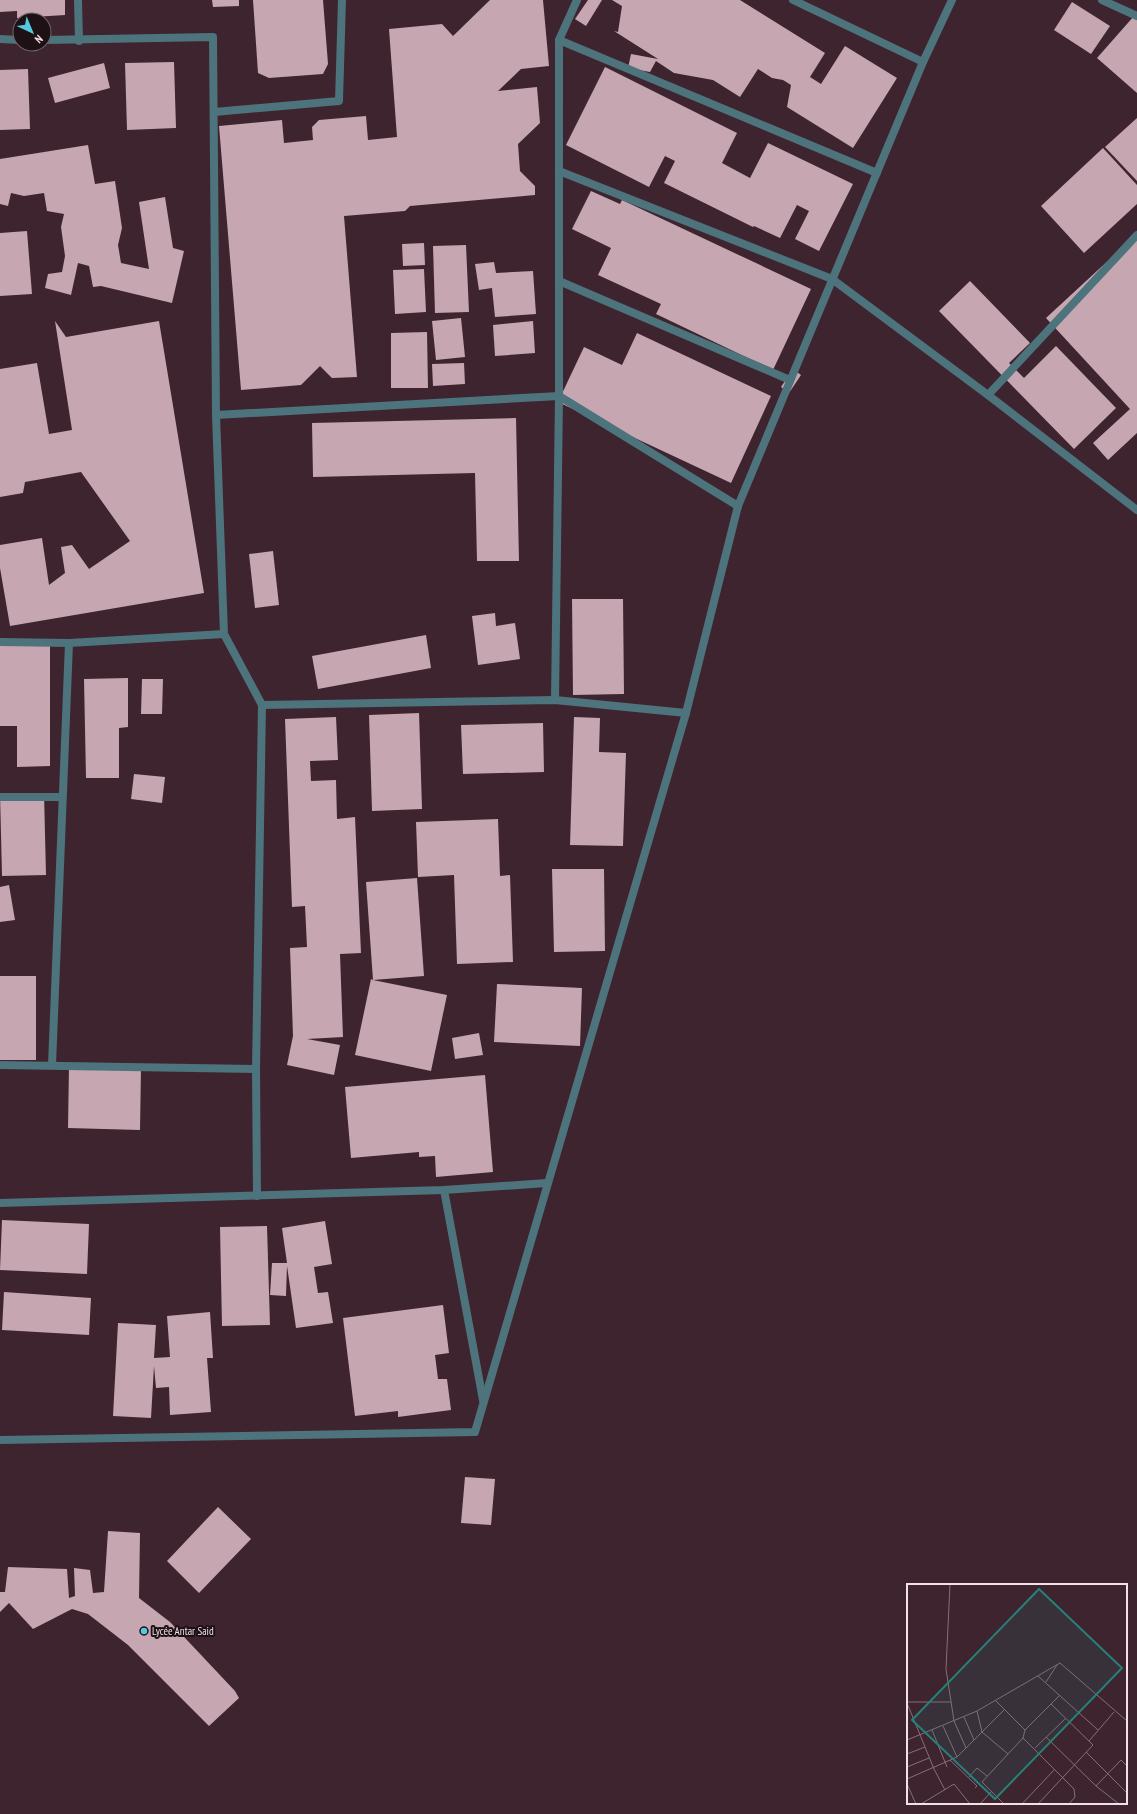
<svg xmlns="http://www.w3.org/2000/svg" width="1137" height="1814" font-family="'PT Sans Narrow',sans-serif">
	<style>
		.building { fill: #c5a6b1 }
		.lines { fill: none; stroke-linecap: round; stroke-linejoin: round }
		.street { stroke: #4d737c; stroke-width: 8 }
		.poi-dot { fill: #56c9e0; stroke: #1d1116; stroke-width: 1.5 }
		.labels { text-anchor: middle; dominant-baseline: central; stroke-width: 4; stroke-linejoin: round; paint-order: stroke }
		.poi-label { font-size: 11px; fill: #f2e1e7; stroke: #1d1116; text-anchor: start }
		.inset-road { fill: none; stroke: #857078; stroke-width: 1 }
		.view { fill: #26817a; fill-opacity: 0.15; stroke: #26817a; stroke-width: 2 }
		.inset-edge { fill: none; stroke: #f2e1e7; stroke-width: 2 }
	</style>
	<rect width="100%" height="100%" fill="#3d242e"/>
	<!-- building -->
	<g class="building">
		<polygon points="0,0 65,0 65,15 17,18 17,11 0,12"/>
		<polygon points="212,0 239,0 239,6 213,7"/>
		<polygon points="253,0 323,0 328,64 323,74 269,78 258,73"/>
		<polygon points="490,0 543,0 549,66 521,69 498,91 537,87 540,123 518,144 520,171 535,186 535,195 410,206 405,211 344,216 357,377 332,378 320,366 301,385 241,390 219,126 282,120 284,143 313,140 312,127 319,120 366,116 368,140 397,137 389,29 442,24 453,36"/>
		<polygon points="588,0 602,0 586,26 575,19"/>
		<polygon points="612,0 740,0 825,53 810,77 821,84 845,46 897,78 853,148 787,107 791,85 783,80 772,78 758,69 740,97 713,80 674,73 656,61 650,72 628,68 631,54 658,59 614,31 618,32 622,6"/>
		<polygon points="1072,2 1110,26 1091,54 1054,30"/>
		<polygon points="1134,16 1137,19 1137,93 1097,58"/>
		<polygon points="174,62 176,128 127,130 125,63"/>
		<polygon points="104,63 110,88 55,103 48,78"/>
		<polygon points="605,67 737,133 722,163 750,178 768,143 853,184 819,251 795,239 809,211 797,205 780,238 754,226 753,227 664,183 675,161 665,156 649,187 566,145"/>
		<polygon points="28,69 30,129 0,130 0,70"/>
		<polygon points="1137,118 1137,181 1105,147"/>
		<polygon points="88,145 95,184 115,181 122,228 118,245 121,263 149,269 139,202 165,197 173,248 184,251 172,303 101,286 93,287 89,266 78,263 71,295 45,288 48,274 62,272 65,256 61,227 64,214 47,211 44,193 24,196 11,193 8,206 0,204 0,159"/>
		<polygon points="1103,148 1137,185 1137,204 1084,253 1041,206"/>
		<polygon points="591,191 620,204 622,200 811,289 773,370 656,314 661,304 598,275 611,248 572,229"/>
		<polygon points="27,231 32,294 0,296 0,233"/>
		<polygon points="1137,234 1137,433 1108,460 1093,443 1130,409 1046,318"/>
		<polygon points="424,243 425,265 403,266 402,244"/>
		<polygon points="466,245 469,312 435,313 433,246"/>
		<polygon points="494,262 496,273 533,271 536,314 495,317 492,288 479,290 475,264"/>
		<polygon points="424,269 426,312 395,314 393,270"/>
		<polygon points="970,281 1030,343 1009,363 1024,378 1056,346 1116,408 1074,449 939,311"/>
		<polygon points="461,318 465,357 436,360 432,321"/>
		<polygon points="55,321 66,337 159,321 204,593 10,626 0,568 0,545 42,538 49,585 65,573 61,547 72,545 89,569 130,541 81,472 25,482 23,493 0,497 0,369 37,363 49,434 72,430"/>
		<polygon points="533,321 535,353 495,356 493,325"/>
		<polygon points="427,332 428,388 391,388 391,333"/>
		<polygon points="637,333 771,396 731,483 558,402 584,347 622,365"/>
		<polygon points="464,363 465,384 433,386 432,364"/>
		<polygon points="793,369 801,375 789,393 781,387"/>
		<polygon points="516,418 519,561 477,561 475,473 313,477 312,423"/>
		<polygon points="273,551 279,605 255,608 249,554"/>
		<polygon points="572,599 623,599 624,694 573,695"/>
		<polygon points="495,613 496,626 515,623 520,659 478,665 472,616"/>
		<polygon points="426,635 431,668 318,689 312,656"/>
		<polygon points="0,642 50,642 50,766 17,767 17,726 0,726"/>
		<polygon points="128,678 128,727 119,728 119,778 86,778 84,679"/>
		<polygon points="142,679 163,679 162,714 141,714"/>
		<polygon points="419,713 422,809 372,811 369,715"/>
		<polygon points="336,717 338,760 310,761 311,781 336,780 337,819 355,817 361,953 340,954 343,1037 307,1039 340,1045 334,1075 287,1065 293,1036 290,948 307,947 305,906 292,907 285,719"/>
		<polygon points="574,717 600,718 599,752 626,753 623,846 570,845"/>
		<polygon points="543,723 544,772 463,774 461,725"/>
		<polygon points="134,774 165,777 162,803 131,799"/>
		<polygon points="44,793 46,875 2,876 0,794"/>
		<polygon points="498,819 500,876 510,875 513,962 457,964 454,875 418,877 416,822"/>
		<polygon points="552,869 604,869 605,951 554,952"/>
		<polygon points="417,878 424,976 373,980 447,995 431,1071 355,1055 371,979 373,980 366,882"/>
		<polygon points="9,885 15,920 0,922 0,887"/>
		<rect x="0" y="976" width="36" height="84"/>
		<polygon points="497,984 582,988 580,1046 494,1042"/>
		<polygon points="479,1033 483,1055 455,1059 452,1038"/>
		<polygon points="69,1066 141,1068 140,1130 68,1128"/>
		<polygon points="485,1075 493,1172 436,1177 435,1156 419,1157 419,1152 351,1158 345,1087"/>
		<polygon points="2,1220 89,1224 87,1274 0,1270"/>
		<polygon points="325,1221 332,1264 314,1267 318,1293 328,1292 333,1323 296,1328 287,1266 286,1296 270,1295 272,1263 287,1263 282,1228"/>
		<polygon points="267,1226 270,1325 222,1326 220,1227"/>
		<polygon points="4,1292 91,1298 89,1335 2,1330"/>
		<polygon points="443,1305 449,1353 435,1355 438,1379 447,1379 451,1410 398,1417 398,1411 355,1416 343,1318"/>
		<polygon points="210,1312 213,1358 207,1358 211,1412 170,1415 169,1387 156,1388 154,1366 151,1418 113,1416 118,1323 156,1325 154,1358 170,1357 167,1316"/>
		<polygon points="465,1477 495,1479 491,1525 461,1523"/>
		<polygon points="218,1507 251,1539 199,1593 167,1561"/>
		<polygon points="108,1531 140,1533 139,1598 170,1622 235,1691 239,1698 209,1726 128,1645 88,1614 72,1609 33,1629 9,1603 0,1612 0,1592 5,1592 8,1567 67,1569 69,1598 75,1596 74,1568 90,1570 93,1593 104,1592"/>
	</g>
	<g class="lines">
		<!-- street -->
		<g class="street">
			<polyline points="78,0 79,41"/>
			<polyline points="793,0 923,62"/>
			<polyline points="1102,0 1137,16"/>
			<polyline points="0,39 20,40"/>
			<polyline points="44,40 213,37 216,415 224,634 262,705 256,1069 257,1196"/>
			<polyline points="559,40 877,173"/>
			<polyline points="214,112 339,101 342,0"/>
			<polyline points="559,171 832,279 988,395 1137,510"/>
			<polyline points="559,281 790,380"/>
			<polyline points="988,395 1137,235"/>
			<polyline points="216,415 559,396 738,506"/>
			<polyline points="0,642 69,643 224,634"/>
			<polyline points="555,700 559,396 559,40 577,0"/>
			<polyline points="262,705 555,700 686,713"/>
			<polyline points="0,797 62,797"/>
			<polyline points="0,1065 256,1069"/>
			<polyline points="52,1065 69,643"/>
			<polyline points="444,1190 483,1400"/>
			<polyline points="0,1203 444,1190 547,1183"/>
			<polyline points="0,1440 475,1432 686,713 738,506 923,62 952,0"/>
		</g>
	</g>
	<!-- markers -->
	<circle class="poi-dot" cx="144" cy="1631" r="4"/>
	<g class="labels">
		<!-- poi labels -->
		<g class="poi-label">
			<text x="152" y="1631">Lycée Antar Said</text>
		</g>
	</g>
	<!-- overview -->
	<g transform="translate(907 1584)">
		<rect width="220" height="220" fill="#3d242e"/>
		<path class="inset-road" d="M43,0l-4,85 8,52 12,27M131,92l60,54M139,98l11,-17M88,116l30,30M0,118h44M0,119l27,66 11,21M70,127l5,21 26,22M57,133l10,23M36,142l14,31M25,146l15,37M139,153l50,49 23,18M116,154l51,51 1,8 -6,7M0,156l70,-29 83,-48 67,58M182,157l25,-29M128,164l30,-29M179,168l41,41M0,170l18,-7M43,176l27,26 -2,2M0,183l22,-9M62,193l8,-9 10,8M0,195l50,-22 47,-47M0,200l9,20M189,202l25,-26 6,6M14,220l33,-20 16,20M73,220l12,-13M97,220l-22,-22 41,-44 2,-8 35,-35M115,220l33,-35M131,220l55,-59 -42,-41"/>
		<path class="view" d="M132,5l83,79 -127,131 -83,-79z"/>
		<rect width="220" height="220" class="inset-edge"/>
	</g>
	<!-- north arrow -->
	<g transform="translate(32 32) rotate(136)"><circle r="19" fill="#1d1116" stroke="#72646a"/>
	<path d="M0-3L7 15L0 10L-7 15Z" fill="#56c9e0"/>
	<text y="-6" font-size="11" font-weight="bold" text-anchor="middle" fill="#f2e1e7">N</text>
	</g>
</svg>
